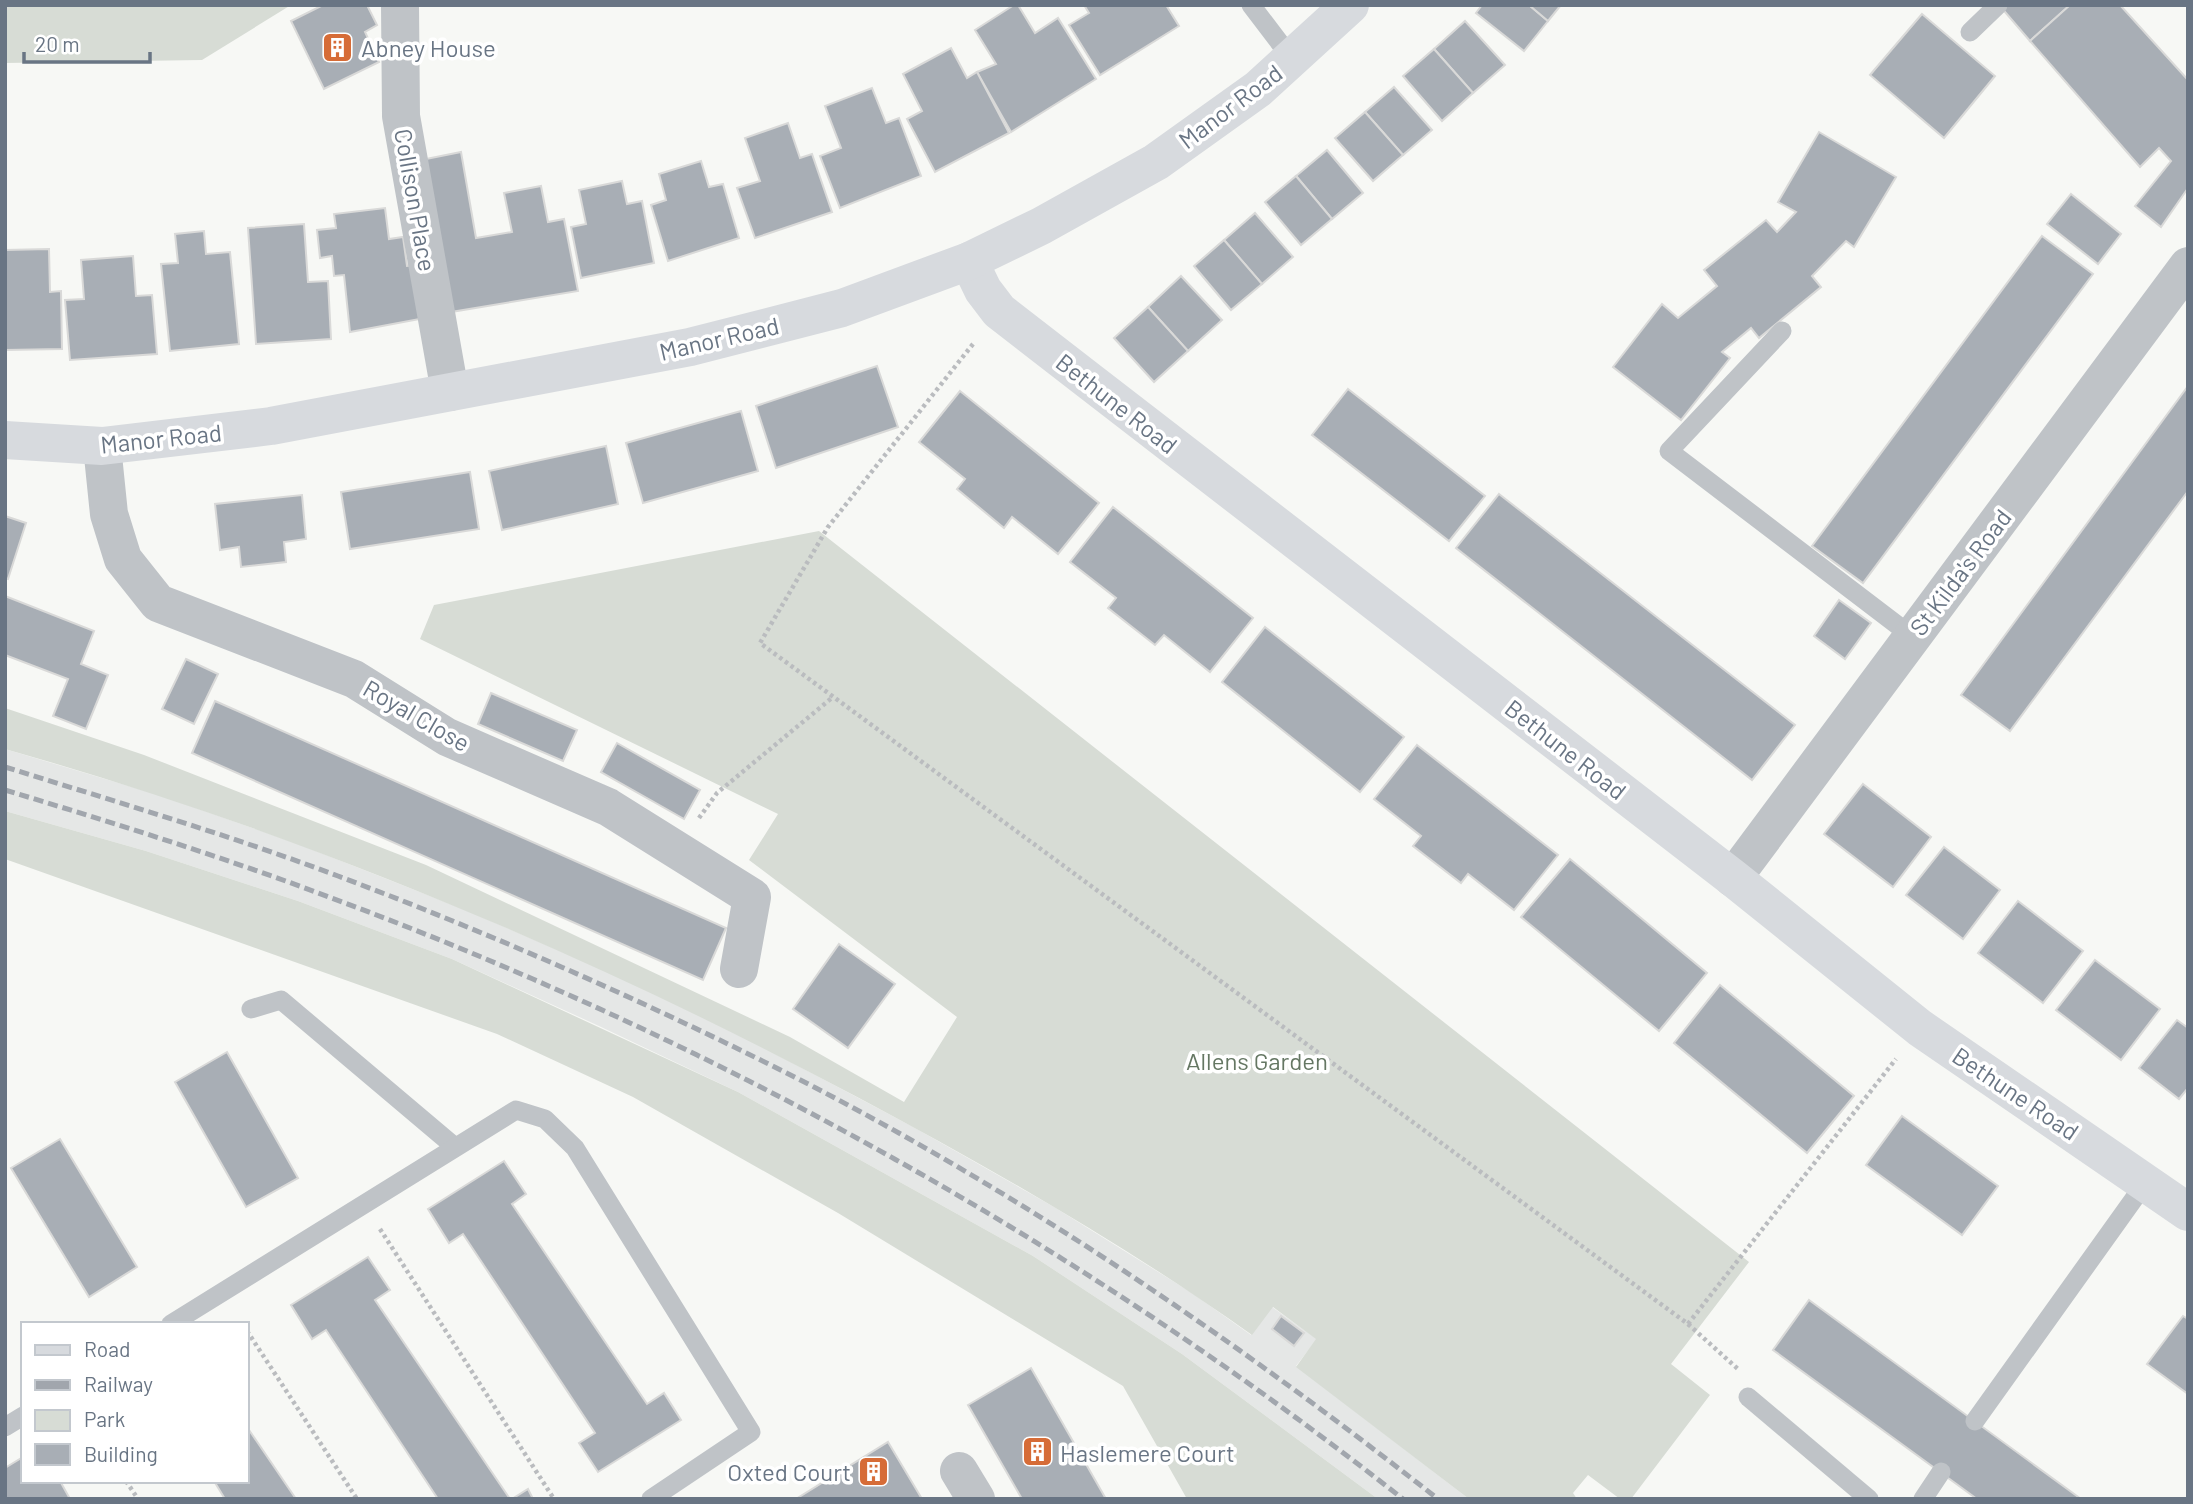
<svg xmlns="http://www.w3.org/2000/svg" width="2193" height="1504" font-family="Barlow,sans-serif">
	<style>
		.built { fill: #e5e7e6 }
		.green { fill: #d7dcd5 }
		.building { fill: #a8aeb5; stroke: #d9d9d8; stroke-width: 2 }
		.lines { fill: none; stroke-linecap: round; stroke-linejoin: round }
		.path { stroke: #babcbf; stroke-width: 4.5; stroke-dasharray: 3.5 3.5; stroke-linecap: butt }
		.lane { stroke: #bfc3c7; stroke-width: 19 }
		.street { stroke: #bfc3c7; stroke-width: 38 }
		.secondary { stroke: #d7dade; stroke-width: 38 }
		.rail { stroke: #a1a6ad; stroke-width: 5; stroke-dasharray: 10 5; stroke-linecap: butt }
		.labels { text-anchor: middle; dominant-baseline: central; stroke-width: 7; stroke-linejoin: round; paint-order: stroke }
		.poi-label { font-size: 24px; fill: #697584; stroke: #fff; text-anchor: start }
		.street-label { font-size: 24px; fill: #697584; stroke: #fff }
		.park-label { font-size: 24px; fill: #657763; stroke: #fff }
	</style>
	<rect width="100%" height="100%" fill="#f7f8f5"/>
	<!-- built -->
	<polygon class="built" points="5,749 162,796 298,844 463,909 620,977 755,1043 915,1128 1054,1207 1192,1293 1251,1335 1272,1307 1317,1339 1296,1366 1469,1499 1378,1499 1182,1354 1033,1256 738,1092 599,1026 452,959 298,901 146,851 5,811"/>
	<!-- green -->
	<g class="green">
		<polygon points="5,5 291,5 202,60 5,63"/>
		<path d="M819,531l930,731 -78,102 39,31 -79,104h-11l-32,-24 -15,18 4,6h-108l-173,-132 20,-28 -43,-32 -21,28c-125,-89 -258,-165 -393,-237 -272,-145 -557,-265 -854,-349v-41l139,47 282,110 364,172 114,65 53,-85 -208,-157 29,-46 -358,-175 14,-34z"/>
		<polygon points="5,811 146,851 298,901 452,959 738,1092 1033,1256 1182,1354 1378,1499 1187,1499 1123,1386 838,1213 633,1097 497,1034 5,859"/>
	</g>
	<!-- building -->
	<g class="building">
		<polygon points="323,5 367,5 377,25 365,32 379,62 324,89 291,21"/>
		<polygon points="1014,5 1018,5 1035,33 1058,18 1096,79 1011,132 977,72 996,64 975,30"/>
		<polygon points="1084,5 1166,5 1179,26 1100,75 1069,25 1089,13"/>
		<polygon points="1482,5 1529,5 1548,21 1524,51 1476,13"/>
		<polygon points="1529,5 1561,5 1548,21"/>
		<polygon points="1999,5 2070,5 2030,41"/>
		<polygon points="2070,5 2120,5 2188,80 2188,188 2161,227 2135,206 2171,161 2159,148 2140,167 2030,41"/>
		<polygon points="1922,14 1995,76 1944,138 1870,75"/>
		<polygon points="1465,21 1505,65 1473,93 1434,49"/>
		<polygon points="951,48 967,78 977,72 1009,133 935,172 907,119 922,111 903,74"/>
		<polygon points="1434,49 1473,93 1442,121 1403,76"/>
		<polygon points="1394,87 1432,130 1403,155 1365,112"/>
		<polygon points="872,88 886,123 899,118 921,176 840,208 820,156 841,148 825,106"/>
		<polygon points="1365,112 1403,155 1373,181 1335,138"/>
		<polygon points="788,123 800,158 812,154 832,212 755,238 737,188 760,181 745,138"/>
		<polygon points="1819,132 1896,177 1854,247 1846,241 1812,276 1821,287 1759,338 1751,328 1722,352 1730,358 1681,420 1613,367 1662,304 1678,318 1717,286 1704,270 1766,220 1777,232 1796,212 1778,202"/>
		<polygon points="1327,150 1363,193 1332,219 1296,176"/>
		<polygon points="461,152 476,238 512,232 504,193 541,186 548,222 564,219 578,291 445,313 421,160"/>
		<polygon points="701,161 709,187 723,184 739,238 668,261 651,205 666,200 659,174"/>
		<polygon points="1296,176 1332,219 1301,245 1265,202"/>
		<polygon points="622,181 627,204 642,201 654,263 581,278 571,227 586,224 579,190"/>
		<polygon points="2071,194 2121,234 2098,264 2047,224"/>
		<polygon points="385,208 389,239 403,237 407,266 417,265 425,318 350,332 344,275 334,276 332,256 320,258 317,230 336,228 334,214"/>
		<polygon points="1255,213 1293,257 1262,284 1224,240"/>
		<polygon points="304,224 308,282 328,281 331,339 256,344 248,228"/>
		<polygon points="204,231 206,254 230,252 239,344 170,351 161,264 178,263 175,234"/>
		<polygon points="2042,236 2093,274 1863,583 1812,546"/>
		<polygon points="1224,240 1262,284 1231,310 1194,266"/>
		<polygon points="49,249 50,292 61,291 62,349 5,350 5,250"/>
		<polygon points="133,256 136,296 152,295 157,354 70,360 65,300 84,299 81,260"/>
		<polygon points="1181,276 1222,320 1188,351 1148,307"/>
		<polygon points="1148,307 1188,351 1154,382 1114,338"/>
		<polygon points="877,366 898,427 776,468 756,406"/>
		<polygon points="2188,386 2188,491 2010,731 1961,695"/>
		<polygon points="1348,389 1485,496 1449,541 1312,435"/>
		<polygon points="960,391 1099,503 1058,554 1012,517 1004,528 957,489 965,479 919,442"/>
		<polygon points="741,411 758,471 643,503 626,443"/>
		<polygon points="606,446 618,504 502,530 489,471"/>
		<polygon points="470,472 479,529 350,549 341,492"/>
		<polygon points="1499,494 1795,725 1752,780 1456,548"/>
		<polygon points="302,495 306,539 284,542 286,562 241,567 239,547 220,550 215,504"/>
		<polygon points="1113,507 1253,618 1210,672 1164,635 1155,645 1108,608 1116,598 1070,562"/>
		<polygon points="5,516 26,523 8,579 5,578"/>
		<polygon points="5,596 94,631 81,664 108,675 86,729 53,716 68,679 5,655"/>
		<polygon points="1839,600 1871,623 1845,659 1814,636"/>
		<polygon points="1265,627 1404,737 1360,792 1222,682"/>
		<polygon points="186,659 218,674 194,724 162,709"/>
		<polygon points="491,693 577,730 563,761 478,724"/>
		<polygon points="215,701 726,928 703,980 192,753"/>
		<polygon points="617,743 700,790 684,819 601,772"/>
		<polygon points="1417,745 1558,855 1514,910 1468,874 1461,883 1413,846 1421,836 1374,799"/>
		<polygon points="1863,784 1931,837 1893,887 1824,834"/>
		<polygon points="1944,847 2000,890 1963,939 1906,895"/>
		<polygon points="1570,859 1707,973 1659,1031 1521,917"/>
		<polygon points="2018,901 2083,951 2043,1003 1978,953"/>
		<polygon points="839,944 895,984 848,1048 793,1009"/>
		<polygon points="2095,960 2160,1009 2121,1060 2056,1010"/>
		<polygon points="1720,985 1854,1096 1807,1153 1674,1043"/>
		<polygon points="2177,1020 2188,1028 2188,1088 2179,1099 2139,1068"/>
		<polygon points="227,1052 298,1178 246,1207 175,1082"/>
		<polygon points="1902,1116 1998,1186 1962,1235 1866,1165"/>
		<polygon points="60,1139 137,1267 89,1297 11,1168"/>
		<polygon points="504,1161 526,1194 512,1204 647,1404 664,1393 681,1420 598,1472 579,1443 595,1433 463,1234 449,1243 428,1209"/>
		<polygon points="368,1257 390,1290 375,1300 510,1499 438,1499 326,1330 312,1339 291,1305"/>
		<polygon points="1809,1300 2081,1499 1977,1499 1773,1350"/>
		<polygon points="1281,1316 1304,1333 1294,1346 1272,1329"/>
		<polygon points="2183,1316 2188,1319 2188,1394 2147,1364"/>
		<polygon points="1031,1368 1106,1499 1022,1499 968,1405"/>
		<polygon points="247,1427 296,1499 225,1499 214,1481 247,1481"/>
		<polygon points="888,1442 922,1499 796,1499"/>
		<polygon points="23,1457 23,1481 60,1481 70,1499 5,1499 5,1468"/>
		<polygon points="528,1489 533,1499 512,1499"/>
	</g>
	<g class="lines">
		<!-- path -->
		<g class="path">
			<polyline points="973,344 828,527 760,643 1688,1324 1896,1059"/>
			<polyline points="699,818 717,793 833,697"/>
			<polyline points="380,1229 554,1499"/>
			<polyline points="1688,1324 1739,1370"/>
			<polyline points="247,1331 357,1499"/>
			<polyline points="126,1481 138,1499"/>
		</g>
		<!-- lane -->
		<g class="lane">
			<polyline points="1251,5 1292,59"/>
			<polyline points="1970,32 1998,5"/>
			<polyline points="1782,331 1669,451 1913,637"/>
			<polyline points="251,1009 281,1000 455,1147"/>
			<polyline points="171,1324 516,1110 545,1119 575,1148 751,1432 651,1499"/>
			<polyline points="1748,1397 1869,1499"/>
			<polyline points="1975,1421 2146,1182"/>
			<polyline points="5,1427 23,1416"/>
			<polyline points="1923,1499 1941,1472"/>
		</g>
		<!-- street -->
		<g class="street">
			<polyline points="400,5 401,116 450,392"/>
			<polyline points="102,446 109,514 123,559 158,603 354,679 447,737 608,807 752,897 739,969"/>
			<polyline points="1733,878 2188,266"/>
			<polyline points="959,1471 976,1499"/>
		</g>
		<!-- secondary -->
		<g class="secondary">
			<polyline points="969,261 983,290 999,311 1088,380 1733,878 1920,1028 2188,1212"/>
			<polyline points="5,440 102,446 271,426 690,347 842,308 969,261 1041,226 1156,162 1258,89 1350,5"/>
		</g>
		<!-- rail -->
		<g class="rail">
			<path d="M5,767c112,35 224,68 333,109 162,61 322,132 476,211 222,116 428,258 624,412"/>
			<path d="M5,790c109,33 218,67 324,107 386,143 750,347 1074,602"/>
		</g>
	</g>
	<!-- icons -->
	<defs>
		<symbol id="building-square" viewBox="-11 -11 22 22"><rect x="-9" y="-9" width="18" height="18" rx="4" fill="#d66c37" stroke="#fff"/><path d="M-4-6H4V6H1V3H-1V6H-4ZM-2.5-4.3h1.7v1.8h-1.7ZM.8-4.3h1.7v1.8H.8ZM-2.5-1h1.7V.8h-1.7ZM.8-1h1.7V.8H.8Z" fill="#fff"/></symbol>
	</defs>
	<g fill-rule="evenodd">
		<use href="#building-square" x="320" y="30" width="35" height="35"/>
		<use href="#building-square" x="1020" y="1434" width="35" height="35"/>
		<use href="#building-square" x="856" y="1454" width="35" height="35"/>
	</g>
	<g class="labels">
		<!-- poi labels -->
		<g class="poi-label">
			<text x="361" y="47">Abney House</text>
			<text x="1060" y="1452">Haslemere Court</text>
			<text x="851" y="1471" text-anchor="end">Oxted Court</text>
		</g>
		<!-- street labels -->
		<g class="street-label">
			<text transform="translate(1230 106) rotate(-37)">Manor Road</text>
			<text transform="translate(416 200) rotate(80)">Collison Place</text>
			<text transform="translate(719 338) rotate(-13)">Manor Road</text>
			<text transform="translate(1117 403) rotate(38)">Bethune Road</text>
			<text transform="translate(161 438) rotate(-6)">Manor Road</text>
			<text transform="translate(1960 572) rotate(-53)">St Kilda's Road</text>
			<text transform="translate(417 715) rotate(30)">Royal Close</text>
			<text transform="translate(1566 749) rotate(38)">Bethune Road</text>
			<text transform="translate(2016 1093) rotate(34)">Bethune Road</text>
		</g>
		<!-- park labels -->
		<g class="park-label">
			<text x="1257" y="1060">Allens Garden</text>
		</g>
	</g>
	<!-- border -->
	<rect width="2193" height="1504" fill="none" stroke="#697584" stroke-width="14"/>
	<!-- legend -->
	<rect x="21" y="1322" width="228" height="161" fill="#ffffff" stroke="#c3c8ce" stroke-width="2"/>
	<rect x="35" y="1345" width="35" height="10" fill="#d7dade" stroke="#c3c8ce" stroke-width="2"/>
	<text x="84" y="1357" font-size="21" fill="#697584">Road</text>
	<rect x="35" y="1380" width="35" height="10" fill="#a1a6ad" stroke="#c3c8ce" stroke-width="2"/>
	<text x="84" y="1392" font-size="21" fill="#697584">Railway</text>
	<rect x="35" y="1410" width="35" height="21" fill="#d7dcd5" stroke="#c3c8ce" stroke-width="2"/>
	<text x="84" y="1427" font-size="21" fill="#697584">Park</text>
	<rect x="35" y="1444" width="35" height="21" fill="#a8aeb5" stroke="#c3c8ce" stroke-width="2"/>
	<text x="84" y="1462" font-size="21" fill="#697584">Building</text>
	<!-- scale -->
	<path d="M24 52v10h126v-10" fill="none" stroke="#697584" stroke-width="3.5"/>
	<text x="35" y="52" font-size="21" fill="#697584" stroke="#ffffff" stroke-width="5" paint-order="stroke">20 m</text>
</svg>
